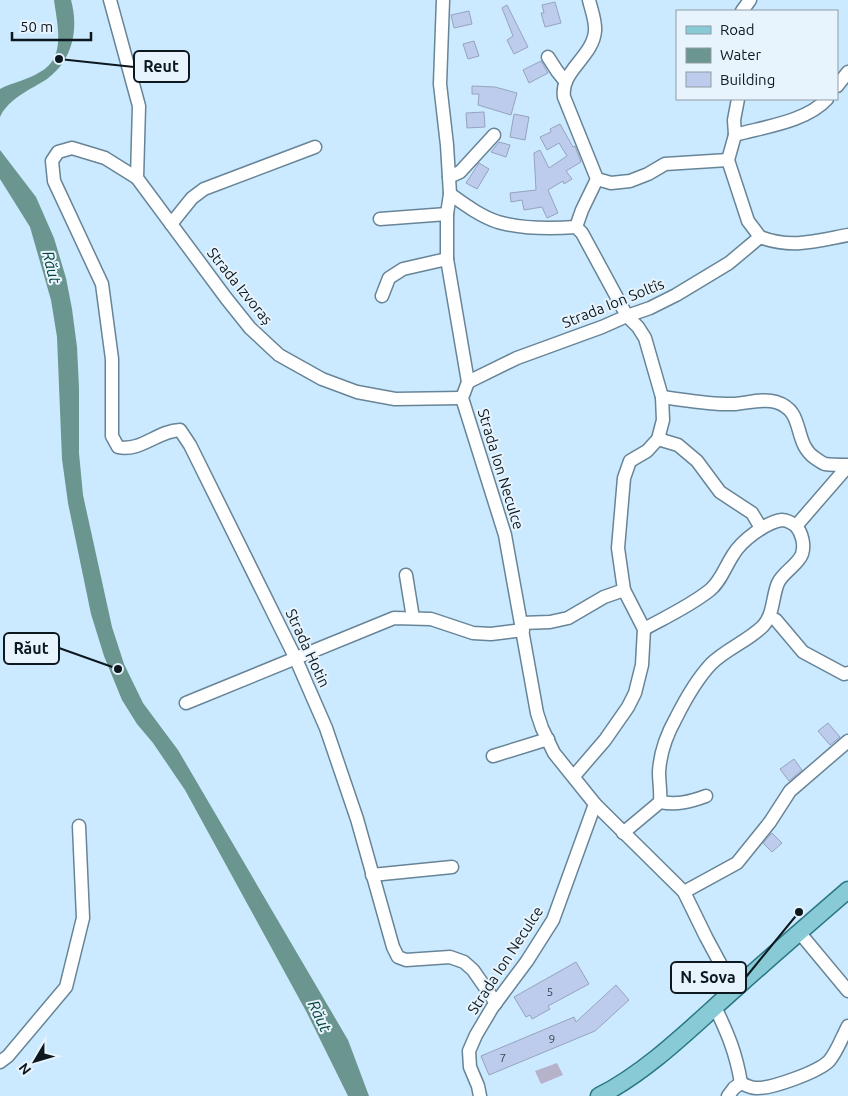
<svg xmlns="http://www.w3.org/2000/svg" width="848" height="1096" font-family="Ubuntu,sans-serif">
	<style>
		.green { fill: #b6b2ca }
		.water { fill: #6b968f }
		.building { fill: #bdccec; stroke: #96a3bf }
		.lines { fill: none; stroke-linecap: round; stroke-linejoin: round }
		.minor-casing { stroke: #688497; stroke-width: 15 }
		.major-casing { stroke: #297685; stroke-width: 19 }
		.minor { stroke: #fff; stroke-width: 12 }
		.major { stroke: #88cbd7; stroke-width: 16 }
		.labels { text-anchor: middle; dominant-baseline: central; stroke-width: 4; stroke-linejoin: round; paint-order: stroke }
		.number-label { font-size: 12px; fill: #384452 }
		.street-label { font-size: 15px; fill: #0c171e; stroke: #e8f4fd }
		.water-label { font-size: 16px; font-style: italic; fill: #00443c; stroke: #e8f4fd }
		.leader { fill: none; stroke: #0c171e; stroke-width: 2 }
		.callout-dot { fill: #0c171e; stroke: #e8f4fd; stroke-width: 2 }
		.callout { fill: #e8f4fd; stroke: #0c171e; stroke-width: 2 }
		.callout-label { font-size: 16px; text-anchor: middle; font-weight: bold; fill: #0c171e }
	</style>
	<rect width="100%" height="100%" fill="#cbeaff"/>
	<!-- green -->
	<polygon class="green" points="557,1063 563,1075 541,1084 535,1071"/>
	<!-- water -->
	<g class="water">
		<path d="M54,0h17c8,29 2,60 -24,79 -17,11 -38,19 -47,38v-28c13,-7 28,-9 40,-17 27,-14 17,-48 14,-72z"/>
		<polygon points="0,150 36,197 54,238 66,278 72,309 77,347 79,388 79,453 83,495 112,627 124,664 143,703 178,750 348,1040 369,1096 348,1096 307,1013 185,790 153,743 137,724 122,700 104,656 91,614 68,503 62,459 57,337 51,300 30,227 0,179"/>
	</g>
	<!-- building -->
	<g class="building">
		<polygon points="555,2 561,23 545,27 541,13 544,13 542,5"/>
		<polygon points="507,5 528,47 514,54 507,40 513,36 502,8"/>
		<polygon points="469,11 472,24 454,28 451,15"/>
		<polygon points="474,41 479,56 468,59 463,44"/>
		<polygon points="541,61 548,73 529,83 523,70"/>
		<polygon points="472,86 495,87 517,93 511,115 478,105 479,94 472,94"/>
		<polygon points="484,112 485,127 467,128 466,113"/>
		<polygon points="514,114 529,117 525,140 510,137"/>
		<polygon points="560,124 573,147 575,146 581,162 566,171 572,179 564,184 563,181 548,190 558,213 547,218 542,207 524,210 522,200 511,202 510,193 536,190 534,153 540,150 549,168 567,156 559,143 547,150 540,137 551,132 550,129"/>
		<polygon points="499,142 510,145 506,157 491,152"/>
		<polygon points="479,163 489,169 477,189 466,183"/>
		<polygon points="828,723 840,737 830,745 818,731"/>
		<polygon points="794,759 802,770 789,781 780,769"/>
		<polygon points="772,833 782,843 772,852 763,843"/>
		<polygon points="576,962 589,984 548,1006 550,1009 532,1019 530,1015 526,1017 514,997"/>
		<polygon points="616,985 629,1000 595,1031 489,1075 481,1056 574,1017 576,1022"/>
	</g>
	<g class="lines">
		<defs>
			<g id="minor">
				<polyline points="110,0 139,106 137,178 226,298 250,328 279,355 322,379 357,392 395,399 462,398"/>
				<polyline points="443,0 440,84 447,145 450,194 447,214 447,259 468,382 462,398 505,535 537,713 542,728 554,753 595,804 684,892 706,937 734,989"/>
				<polyline points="742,11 750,0"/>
				<polyline points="548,57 557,71 565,81"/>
				<polyline points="837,86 848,72"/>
				<polyline points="735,135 734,120 738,99"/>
				<polyline points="449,177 460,172 494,135"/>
				<path d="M137,178l-32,-20 -33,-10 -14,4 -6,9 2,20 48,103 10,75v77l6,11c23,5 39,-16 62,-17l10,15 105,212 31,71 31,91 36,128 5,10 8,3 44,-3 14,5 9,8 23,33"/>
				<polyline points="597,179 611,183 630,181 648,174 665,164 728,160"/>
				<path d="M450,194c14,10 30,22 48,28 25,7 52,7 78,5l6,6 45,83 11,11 7,11 17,59 1,23 -5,19 -11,12 -17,10 -6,17 -6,70 6,42 20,39 -2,36 -7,28 -7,14 -23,33 -31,36"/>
				<polyline points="380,219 447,214"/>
				<polyline points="171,224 192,198 204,189 315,147"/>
				<path d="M576,227l6,-17 15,-31 -33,-82c-4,-26 29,-40 31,-66 1,-10 -4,-22 -6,-31"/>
				<path d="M760,237l-12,-16 -20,-61 7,-25c28,-8 71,-13 92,-36"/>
				<polyline points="382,296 389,278 403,269 447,259"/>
				<path d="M468,382l49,-24 85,-31 25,-11 23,-8 26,-13 53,-32 31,-26c32,12 56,4 88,-2"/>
				<path d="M662,397c24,3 48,8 73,7 13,-1 28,-6 41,-2 30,9 16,40 39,56 3,2 7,5 10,6 7,1 16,1 23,1"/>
				<polyline points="658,439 678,445 697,461 720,492 752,513 761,528"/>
				<polyline points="406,575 413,618"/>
				<polyline points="770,617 776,620 803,652 844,674 848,673"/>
				<polyline points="521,623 550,622 568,618 604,597 624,590"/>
				<path d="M644,629c22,-12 46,-23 66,-39 11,-9 15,-23 23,-35 8,-14 33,-33 49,-35 5,0 10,3 14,6l52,-60"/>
				<polyline points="186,703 394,618 431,619 473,633 491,634 523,630"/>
				<polyline points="493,756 548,739"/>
				<path d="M660,802c1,-10 -1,-20 -1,-30 1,-18 8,-38 17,-54 9,-18 21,-39 35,-54 15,-15 37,-23 52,-38 11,-12 9,-29 15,-43 5,-11 20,-18 24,-29 3,-9 0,-21 -6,-28"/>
				<path d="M623,833l37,-31c17,3 30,0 46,-6"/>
				<polyline points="372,875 452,867"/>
				<polyline points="684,892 737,863 770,822 790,791 848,741"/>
				<polyline points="799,932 848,991"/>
				<path d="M715,1007c13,27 21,46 26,76"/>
				<polyline points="0,1062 8,1056 66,987 83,918 79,826"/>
				<path d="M741,1083c4,2 10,5 15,5 15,1 62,-16 73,-27 8,-9 13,-24 19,-35"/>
				<polyline points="480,1096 478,1086 470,1067 469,1051 476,1035 492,1008 527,961 553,920 595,804"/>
				<polyline points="728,1096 734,1088 741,1083"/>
			</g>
			<path id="major" d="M599,1096c49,-24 96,-72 137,-108 37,-33 75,-66 112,-98"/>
		</defs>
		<!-- minor casing -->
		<use href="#minor" class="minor-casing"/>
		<!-- major casing -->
		<use href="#major" class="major-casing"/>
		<!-- minor -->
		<use href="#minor" class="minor"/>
		<!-- major -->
		<use href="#major" class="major"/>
	</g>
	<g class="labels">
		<!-- number labels -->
		<g class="number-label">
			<text x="550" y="991">5</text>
			<text x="552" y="1038">9</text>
			<text x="503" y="1057">7</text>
		</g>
		<!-- street labels -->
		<g class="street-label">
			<text transform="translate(240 286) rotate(51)">Strada Izvoraș</text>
			<text transform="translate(613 303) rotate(-22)">Strada Ion Soltîs</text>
			<text transform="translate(501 469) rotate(73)">Strada Ion Neculce</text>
			<text transform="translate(308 648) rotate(65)">Strada Hotin</text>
			<text transform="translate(505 960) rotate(-57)">Strada Ion Neculce</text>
		</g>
		<!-- water labels -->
		<g class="water-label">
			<text transform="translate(52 267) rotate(76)">Răut</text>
			<text transform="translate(320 1016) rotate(65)">Răut</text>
		</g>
	</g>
	<!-- callouts -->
	<path class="leader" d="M59 59L134 67M118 669L59 648M799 912L746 977"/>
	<g class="callout-dot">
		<circle cx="59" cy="59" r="5"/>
		<circle cx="118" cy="669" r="5"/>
		<circle cx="799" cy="912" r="5"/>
	</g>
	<g class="callout">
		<rect x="134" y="51" width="55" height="31" rx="5"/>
		<rect x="4" y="633" width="55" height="31" rx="5"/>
		<rect x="671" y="962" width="75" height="31" rx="5"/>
	</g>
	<g class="callout-label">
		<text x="161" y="72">Reut</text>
		<text x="31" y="654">Răut</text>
		<text x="708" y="983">N. Sova</text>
	</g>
	<!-- legend -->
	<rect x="676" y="10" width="162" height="90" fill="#e8f4fd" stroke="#909ca4"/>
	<rect x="686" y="26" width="25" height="8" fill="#88cbd7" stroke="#909ca4"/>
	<text x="720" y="35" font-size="15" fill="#0c171e">Road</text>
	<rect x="686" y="48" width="25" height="15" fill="#6b968f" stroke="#909ca4"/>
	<text x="720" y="60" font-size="15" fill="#0c171e">Water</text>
	<rect x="686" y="72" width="25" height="15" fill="#bdccec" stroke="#909ca4"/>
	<text x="720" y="85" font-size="15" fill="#0c171e">Building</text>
	<!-- north arrow -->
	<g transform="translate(35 1061) rotate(232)" stroke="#e8f4fd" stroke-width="4" paint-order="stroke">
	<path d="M0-4L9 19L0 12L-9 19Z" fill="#0c171e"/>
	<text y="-8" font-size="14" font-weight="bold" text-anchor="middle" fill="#0c171e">N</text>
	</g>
	<!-- scale -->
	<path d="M12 32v8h79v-8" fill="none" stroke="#0c171e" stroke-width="2.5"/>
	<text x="20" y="32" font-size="15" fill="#0c171e" stroke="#e8f4fd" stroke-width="4" paint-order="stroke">50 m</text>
</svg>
